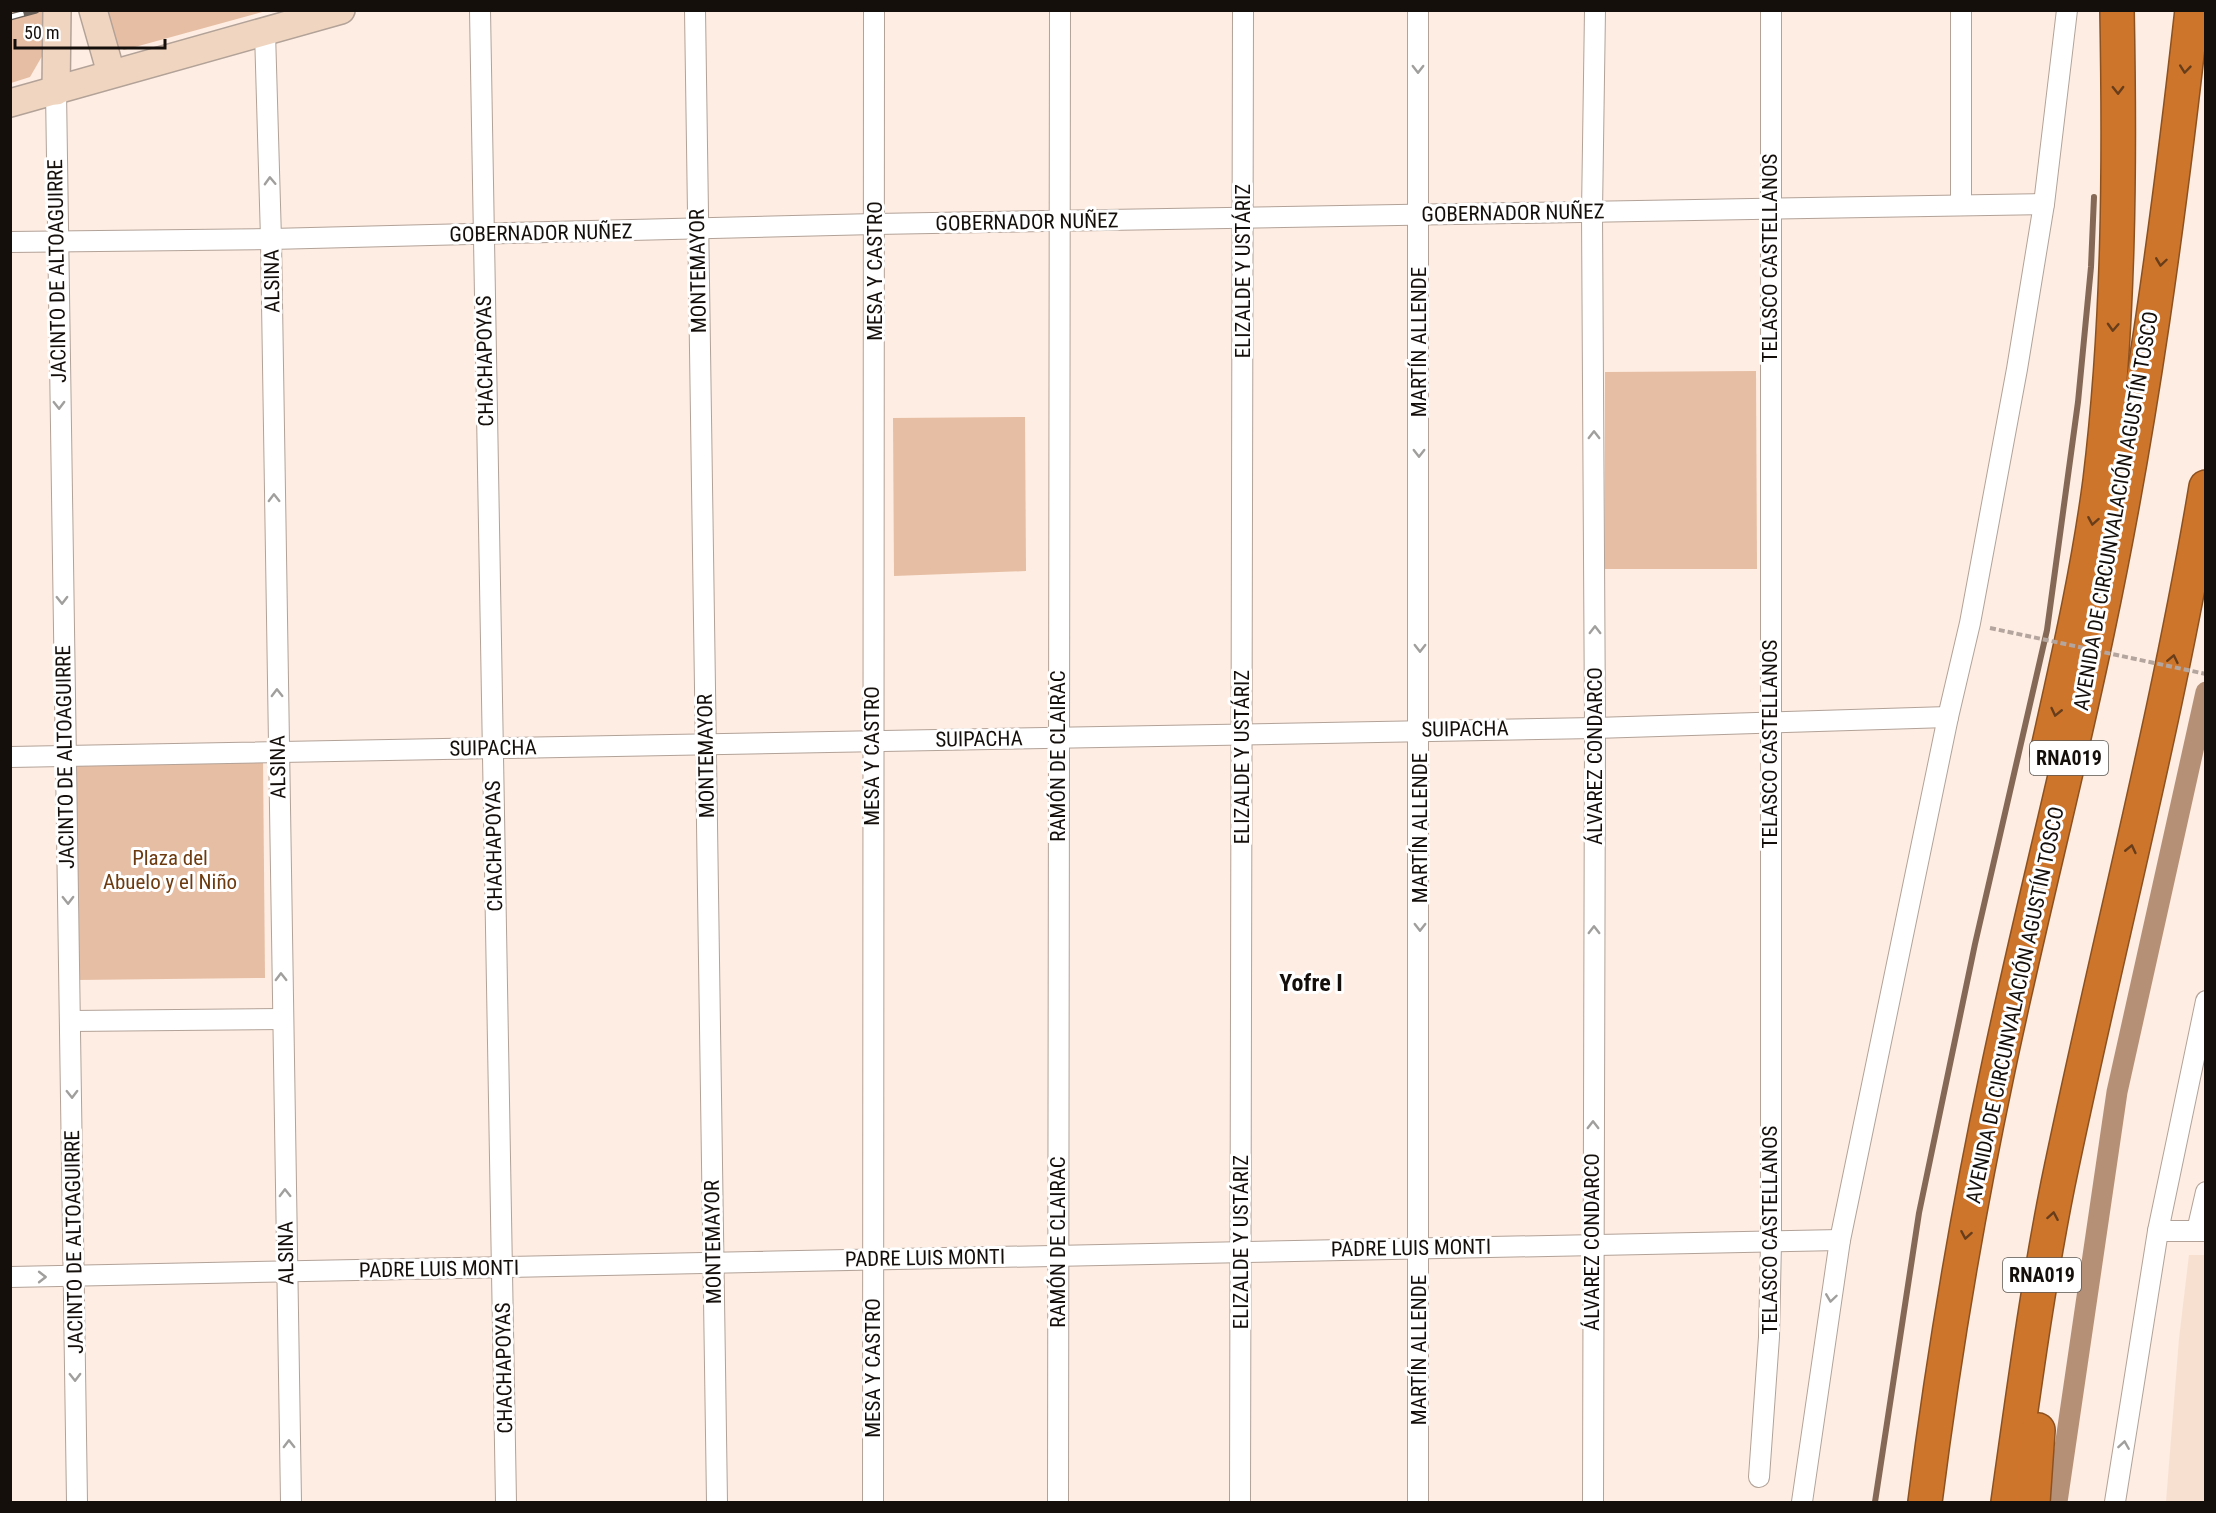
<svg xmlns="http://www.w3.org/2000/svg" width="2216" height="1513" font-family="'Roboto Condensed',sans-serif">
	<style>
		.built { fill: #f8e0d1 }
		.green { fill: #e6bea4 }
		.lines { fill: none; stroke-linecap: round; stroke-linejoin: round }
		.stream { stroke: #856956; stroke-width: 6 }
		.canal { stroke: #b69076; stroke-width: 21 }
		.street-casing { stroke: #b2a298; stroke-width: 22 }
		.secondary-casing { stroke: #b2a298; stroke-width: 30 }
		.highway-casing { stroke: #8d5120; stroke-width: 36 }
		.street { stroke: #fff; stroke-width: 20 }
		.secondary { stroke: #f0d6c0; stroke-width: 27 }
		.highway { stroke: #ce752c; stroke-width: 33 }
		.rail-casing { stroke: #696059; stroke-width: 7 }
		.rail { stroke: #fff; stroke-width: 4.5; stroke-dasharray: 14; stroke-linecap: butt }
		.path-bridge { stroke: #b4a69e; stroke-width: 4; stroke-dasharray: 6 3; stroke-linecap: butt }
		.oneway { stroke: #a19f9d }
		.oneway2 { stroke: #683d1a }
		.labels { text-anchor: middle; dominant-baseline: central; stroke-width: 6; stroke-linejoin: round; paint-order: stroke }
		.shield { fill: #fff; stroke: #5a5754; stroke-width: 1.5 }
		.shield-label { font-size: 20px; font-weight: bold; fill: #140f0b }
		.street-label { font-size: 21px; fill: #140f0b; stroke: #fff }
		.park-label { font-size: 21px; fill: #6d3b10; stroke: #fff }
		.quarter-label { font-size: 24px; font-weight: bold; fill: #140f0b; stroke: #fff }
	</style>
	<rect width="100%" height="100%" fill="#feede2"/>
	<!-- built -->
	<polygon class="built" points="2189,1255 2205,1255 2205,1502 2166,1502 2179,1339"/>
	<!-- green -->
	<g class="green">
		<polygon points="11,11 45,11 45,51 30,77 11,83"/>
		<polygon points="102,11 266,11 124,50 110,41"/>
		<polygon points="1756,371 1757,569 1605,569 1605,372"/>
		<polygon points="1025,417 1026,571 894,576 893,418"/>
		<polygon points="263,760 265,978 77,980 75,761"/>
	</g>
	<g class="lines">
		<!-- stream -->
		<polyline class="stream" points="1875,1502 1919,1213 1975,944 2047,630 2078,402 2091,267 2094,197"/>
		<!-- canal -->
		<polyline class="canal" points="2057,1502 2117,1092 2206,692"/>
		<defs>
			<g id="street">
				<polyline points="480,10 506,1502"/>
				<polyline points="695,10 717,1502"/>
				<polyline points="1418,10 1418,1502"/>
				<polyline points="265,32 271,239 291,1502"/>
				<polyline points="56,91 77,1502"/>
				<polyline points="1961,204 1961,10"/>
				<polyline points="10,242 271,239 875,224 2044,204"/>
				<polyline points="10,757 1595,728 1948,717"/>
				<polyline points="71,1021 282,1019"/>
				<polyline points="2158,1231 2206,1231"/>
				<polyline points="2197,1231 2206,1192"/>
				<polyline points="10,1277 1840,1240"/>
				<polyline points="1759,1477 1769,1337 1771,1242 1771,10"/>
				<polyline points="873,1502 874,10"/>
				<polyline points="1058,1502 1060,10"/>
				<polyline points="1240,1502 1243,10"/>
				<polyline points="1593,1502 1595,728 1592,212 1595,10"/>
				<polyline points="1802,1502 1840,1240 1948,717 1970,623 2017,369 2044,204 2067,10"/>
				<polyline points="2115,1502 2158,1231 2206,1001"/>
			</g>
			<g id="secondary">
				<polyline points="93,10 111,73"/>
				<polyline points="56,91 57,10"/>
				<polyline points="10,103 341,10"/>
			</g>
			<g id="highway">
				<path d="M2047,753c20,-90 41,-180 53,-272 19,-155 20,-314 17,-471"/>
				<path d="M1925,1502c18,-143 42,-286 72,-428 31,-149 70,-297 101,-446 43,-203 71,-411 94,-618"/>
				<path d="M2008,1502c15,-106 29,-213 50,-318 48,-233 109,-463 148,-697"/>
				<polyline points="2033,1502 2038,1430"/>
			</g>
		</defs>
		<!-- street casing -->
		<use href="#street" class="street-casing"/>
		<!-- secondary casing -->
		<use href="#secondary" class="secondary-casing"/>
		<!-- highway casing -->
		<use href="#highway" class="highway-casing"/>
		<!-- street -->
		<use href="#street" class="street"/>
		<!-- secondary -->
		<use href="#secondary" class="secondary"/>
		<!-- highway -->
		<use href="#highway" class="highway"/>
		<defs>
			<polyline id="rail" points="10,17 36,10"/>
		</defs>
		<!-- rail casing -->
		<use href="#rail" class="rail-casing"/>
		<!-- rail -->
		<use href="#rail" class="rail"/>
		<!-- path-bridge -->
		<polyline class="path-bridge" points="1990,628 2206,674"/>
	</g>
	<!-- one-way arrows -->
	<defs><path id="oneway-chevron" d="M-2-3.5L2.5 0L-2 3.5" fill="none" stroke-width="1.6" stroke-linecap="round" stroke-linejoin="round" transform="scale(1.5)"/></defs>
	<g class="oneway">
		<use href="#oneway-chevron" transform="translate(1418 69) rotate(90)"/>
		<use href="#oneway-chevron" transform="translate(270 181) rotate(-92)"/>
		<use href="#oneway-chevron" transform="translate(59 405) rotate(89)"/>
		<use href="#oneway-chevron" transform="translate(1594 435) rotate(-90)"/>
		<use href="#oneway-chevron" transform="translate(1419 453) rotate(90)"/>
		<use href="#oneway-chevron" transform="translate(274 498) rotate(-91)"/>
		<use href="#oneway-chevron" transform="translate(62 600) rotate(89)"/>
		<use href="#oneway-chevron" transform="translate(1595 630) rotate(-90)"/>
		<use href="#oneway-chevron" transform="translate(1420 648) rotate(90)"/>
		<use href="#oneway-chevron" transform="translate(277 693) rotate(-91)"/>
		<use href="#oneway-chevron" transform="translate(68 900) rotate(89)"/>
		<use href="#oneway-chevron" transform="translate(1420 927) rotate(90)"/>
		<use href="#oneway-chevron" transform="translate(1594 930) rotate(-90)"/>
		<use href="#oneway-chevron" transform="translate(281 977) rotate(-91)"/>
		<use href="#oneway-chevron" transform="translate(72 1094) rotate(89)"/>
		<use href="#oneway-chevron" transform="translate(1593 1125) rotate(-90)"/>
		<use href="#oneway-chevron" transform="translate(285 1193) rotate(-91)"/>
		<use href="#oneway-chevron" transform="translate(42 1277)"/>
		<use href="#oneway-chevron" transform="translate(1831 1298) rotate(98)"/>
		<use href="#oneway-chevron" transform="translate(75 1377) rotate(89)"/>
		<use href="#oneway-chevron" transform="translate(289 1444) rotate(-91)"/>
		<use href="#oneway-chevron" transform="translate(2124 1445) rotate(-81)"/>
	</g>
	<g class="oneway2">
		<use href="#oneway-chevron" transform="translate(2185 69) rotate(96)"/>
		<use href="#oneway-chevron" transform="translate(2118 90) rotate(89)"/>
		<use href="#oneway-chevron" transform="translate(2161 262) rotate(98)"/>
		<use href="#oneway-chevron" transform="translate(2113 327) rotate(93)"/>
		<use href="#oneway-chevron" transform="translate(2093 521) rotate(100)"/>
		<use href="#oneway-chevron" transform="translate(2173 659) rotate(-78)"/>
		<use href="#oneway-chevron" transform="translate(2056 712) rotate(103)"/>
		<use href="#oneway-chevron" transform="translate(2131 849) rotate(-77)"/>
		<use href="#oneway-chevron" transform="translate(2053 1216) rotate(-80)"/>
		<use href="#oneway-chevron" transform="translate(1966 1235) rotate(100)"/>
	</g>
	<g class="labels">
		<!-- shield labels -->
		<g class="shield">
			<rect x="2030" y="741" width="78" height="34" rx="4.5"/>
			<rect x="2003" y="1258" width="78" height="34" rx="4.5"/>
		</g>
		<g class="shield-label">
			<text x="2069" y="758">RNA019</text>
			<text x="2042" y="1275">RNA019</text>
		</g>
		<!-- street labels -->
		<g class="street-label">
			<text transform="translate(1513 213) rotate(-1)">GOBERNADOR NUÑEZ</text>
			<text transform="translate(1027 222) rotate(-1)">GOBERNADOR NUÑEZ</text>
			<text transform="translate(541 233) rotate(-1)">GOBERNADOR NUÑEZ</text>
			<text transform="translate(1770 258) rotate(-90)">TELASCO CASTELLANOS</text>
			<text transform="translate(57 271) rotate(-91)">JACINTO DE ALTOAGUIRRE</text>
			<text transform="translate(698 271) rotate(-91)">MONTEMAYOR</text>
			<text transform="translate(875 271) rotate(-90)">MESA Y CASTRO</text>
			<text transform="translate(1243 271) rotate(-90)">ELIZALDE Y USTÁRIZ</text>
			<text transform="translate(272 281) rotate(-91)">ALSINA</text>
			<text transform="translate(1419 342) rotate(-90)">MARTÍN ALLENDE</text>
			<text transform="translate(485 361) rotate(-91)">CHACHAPOYAS</text>
			<text transform="translate(2116 511) rotate(-80)">AVENIDA DE CIRCUNVALACIÓN AGUSTÍN TOSCO</text>
			<text transform="translate(1465 729) rotate(-1)">SUIPACHA</text>
			<text transform="translate(979 739) rotate(-1)">SUIPACHA</text>
			<text transform="translate(1770 744) rotate(-90)">TELASCO CASTELLANOS</text>
			<text transform="translate(493 748) rotate(-1)">SUIPACHA</text>
			<text transform="translate(706 756) rotate(-91)">MONTEMAYOR</text>
			<text transform="translate(872 756) rotate(-90)">MESA Y CASTRO</text>
			<text transform="translate(1058 756) rotate(-90)">RAMÓN DE CLAIRAC</text>
			<text transform="translate(1595 756) rotate(-90)">ÁLVAREZ CONDARCO</text>
			<text transform="translate(65 757) rotate(-91)">JACINTO DE ALTOAGUIRRE</text>
			<text transform="translate(1242 757) rotate(-90)">ELIZALDE Y USTÁRIZ</text>
			<text transform="translate(278 767) rotate(-91)">ALSINA</text>
			<text transform="translate(1420 828) rotate(-90)">MARTÍN ALLENDE</text>
			<text transform="translate(494 846) rotate(-91)">CHACHAPOYAS</text>
			<text transform="translate(2015 1005) rotate(-78)">AVENIDA DE CIRCUNVALACIÓN AGUSTÍN TOSCO</text>
			<text transform="translate(1770 1230) rotate(-90)">TELASCO CASTELLANOS</text>
			<text transform="translate(74 1242) rotate(-91)">JACINTO DE ALTOAGUIRRE</text>
			<text transform="translate(713 1242) rotate(-91)">MONTEMAYOR</text>
			<text transform="translate(1058 1242) rotate(-90)">RAMÓN DE CLAIRAC</text>
			<text transform="translate(1241 1242) rotate(-90)">ELIZALDE Y USTÁRIZ</text>
			<text transform="translate(1592 1242) rotate(-90)">ÁLVAREZ CONDARCO</text>
			<text transform="translate(1411 1248) rotate(-1)">PADRE LUIS MONTI</text>
			<text transform="translate(286 1253) rotate(-91)">ALSINA</text>
			<text transform="translate(925 1258) rotate(-1)">PADRE LUIS MONTI</text>
			<text transform="translate(439 1269) rotate(-1)">PADRE LUIS MONTI</text>
			<text transform="translate(1419 1350) rotate(-90)">MARTÍN ALLENDE</text>
			<text transform="translate(504 1368) rotate(-91)">CHACHAPOYAS</text>
			<text transform="translate(873 1368) rotate(-90)">MESA Y CASTRO</text>
		</g>
		<!-- park labels -->
		<g class="park-label">
			<text x="170" y="858">Plaza del<tspan x="170" dy="24">Abuelo y el Niño</tspan></text>
		</g>
		<!-- quarter labels -->
		<g class="quarter-label">
			<text x="1311" y="983">Yofre I</text>
		</g>
	</g>
	<!-- border -->
	<rect width="2216" height="1513" fill="none" stroke="#140f0b" stroke-width="24"/>
	<!-- scale -->
	<path d="M15 39v9h150v-9" fill="none" stroke="#140f0b" stroke-width="3"/>
	<text x="24" y="39" font-size="18" fill="#140f0b" stroke="#ffffff" stroke-width="4.5" paint-order="stroke">50 m</text>
</svg>
